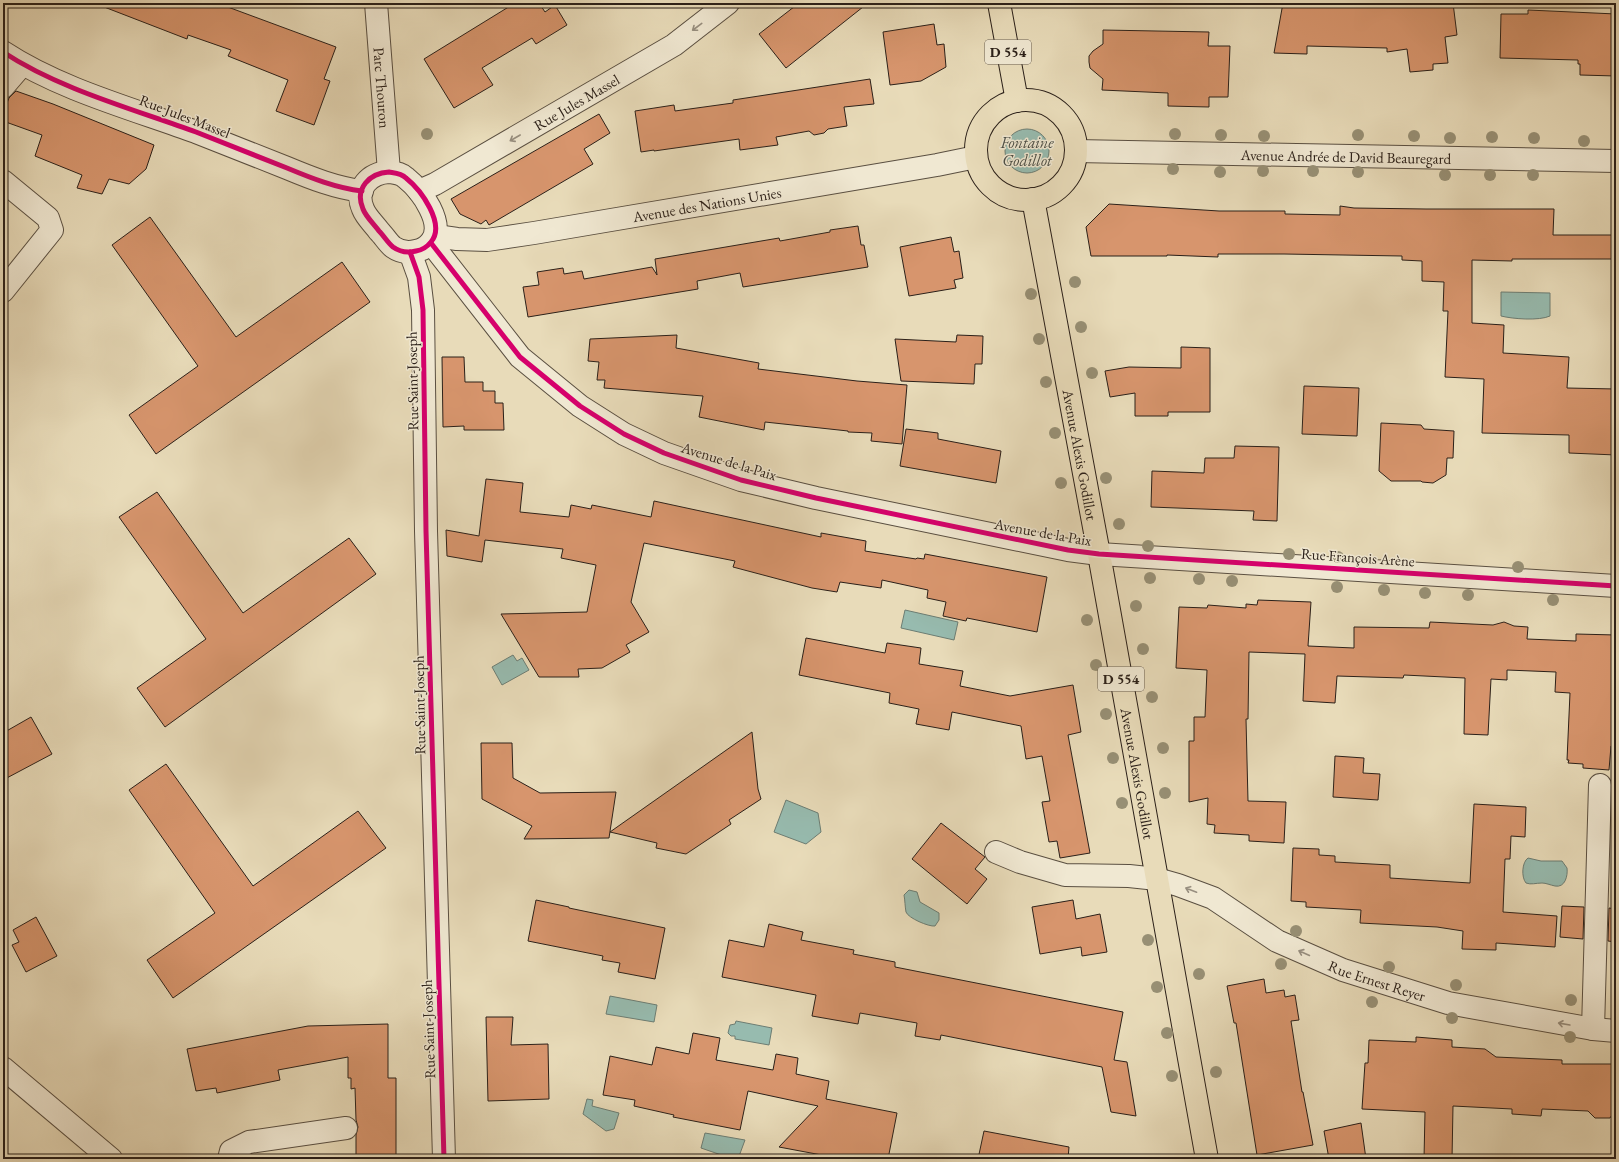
<svg xmlns="http://www.w3.org/2000/svg" width="1619" height="1162" font-family="'EB Garamond',serif">
	<style>
		.water { fill: #97bbaf; stroke: #6c7d73 }
		.building { fill: #d7956d; stroke: #2b2019 }
		.lines { fill: none; stroke-linecap: round; stroke-linejoin: round }
		.minor-casing { stroke: #5a4f41; stroke-width: 24 }
		.major-casing { stroke: #2b2019; stroke-width: 24 }
		.minor { stroke: #f0e8d2; stroke-width: 22 }
		.major { stroke: #e8dbb9; stroke-width: 22 }
		.cycleway-casing { stroke: #f0e8d2; stroke-width: 8 }
		.cycleway { stroke: #d6006c; stroke-width: 5 }
		.tree { fill: #978f74 }
		.oneway { stroke: #978e7f }
		.labels { text-anchor: middle; dominant-baseline: central; stroke-width: 3; stroke-linejoin: round; paint-order: stroke }
		.shield { fill: #f0e8d2; stroke: #665c50; stroke-width: 1 }
		.shield-label { font-size: 14px; font-weight: bold; fill: #2b2019 }
		.street-label { font-size: 15px; fill: #2b2019; stroke: #f0e8d2 }
		.water-label { font-size: 16px; font-style: italic; fill: #4b4e46; stroke: #f0e8d2 }
	</style>
	<rect width="100%" height="100%" fill="#e8dbb9"/>
	<filter id="stains"><feTurbulence type="fractalNoise" baseFrequency=".005" numOctaves="4"/><feColorMatrix values="0 0 0 0 .2 0 0 0 0 .09 0 0 0 0 .02 0 0 0 .5 -.17"/></filter>
	<radialGradient id="worn" r=".72"><stop offset=".6" stop-color="#630" stop-opacity="0"/><stop offset="1" stop-color="#630" stop-opacity=".3"/></radialGradient>
	<!-- water -->
	<g class="water">
		<circle cx="1027" cy="151" r="22"/>
		<path d="M1501,292l49,1v23c-11,5 -37,3 -49,0z"/>
		<polygon points="905,610 958,622 954,640 901,628"/>
		<polygon points="513,655 517,661 522,658 529,670 502,685 492,667"/>
		<polygon points="786,800 818,813 821,832 806,844 774,832"/>
		<path d="M1528,858l13,3h21l5,7c1,8 -2,20 -12,18 -5,-1 -9,-3 -13,-3 -6,0 -11,2 -16,0 -5,-6 -4,-21 2,-25z"/>
		<path d="M909,890l8,2 3,10 19,11v7l-4,6c-6,1 -27,-8 -29,-14 -1,-5 -1,-12 -2,-17z"/>
		<polygon points="610,996 657,1005 654,1022 606,1014"/>
		<polygon points="736,1021 772,1028 769,1045 735,1039 735,1036 731,1036 728,1033 730,1025 735,1024"/>
		<polygon points="587,1099 593,1100 592,1106 619,1113 614,1129 606,1131 583,1114"/>
		<polygon points="705,1133 745,1140 738,1159 733,1159 701,1148"/>
	</g>
	<!-- building -->
	<g class="building">
		<polygon points="100,3 217,3 336,47 324,79 330,81 314,125 276,111 288,80 228,56 231,50 188,35 187,39 99,5"/>
		<polygon points="515,3 539,3 545,12 555,5 567,25 536,44 532,38 482,68 493,85 454,108 424,59"/>
		<polygon points="799,3 868,3 786,68 759,34"/>
		<polygon points="1283,3 1453,3 1457,35 1445,37 1448,63 1433,64 1433,70 1410,72 1407,49 1387,52 1387,48 1307,46 1307,54 1274,53"/>
		<polygon points="1528,10 1616,14 1616,76 1580,75 1580,64 1578,64 1578,60 1500,58 1501,14 1528,14"/>
		<polygon points="934,24 937,45 944,44 946,67 921,81 890,85 883,32"/>
		<polygon points="1103,30 1209,32 1208,46 1230,46 1228,97 1209,97 1209,107 1168,106 1168,93 1102,90 1103,79 1090,68 1089,62 1089,56 1093,51 1103,44"/>
		<polygon points="870,79 874,104 844,107 847,126 828,129 824,133 814,135 809,131 776,137 778,145 740,150 739,139 654,151 654,150 641,152 635,111 674,105 675,111 733,103 733,100"/>
		<polygon points="16,91 53,104 154,145 146,169 129,184 109,179 102,194 77,188 82,175 35,156 42,135 3,121 3,113 9,98"/>
		<polygon points="599,114 610,133 584,149 593,164 489,225 486,220 481,224 460,214 451,199"/>
		<polygon points="1109,204 1219,211 1285,211 1285,214 1340,215 1340,206 1354,208 1426,209 1554,209 1553,235 1616,235 1616,259 1512,259 1512,261 1472,260 1472,323 1504,325 1503,353 1569,357 1567,388 1616,389 1616,455 1569,453 1569,435 1482,433 1484,379 1445,377 1448,311 1443,311 1444,282 1422,281 1422,261 1402,260 1402,256 1284,254 1218,254 1218,257 1167,255 1167,256 1091,256 1086,227"/>
		<polygon points="150,217 236,337 342,262 370,302 156,454 129,415 198,366 112,245"/>
		<polygon points="858,226 861,245 864,245 868,267 743,287 740,273 697,281 698,289 528,317 523,287 539,285 537,272 563,268 564,274 582,271 584,279 652,267 657,275 655,259 779,238 780,241 830,232 830,230"/>
		<polygon points="951,237 954,252 959,251 963,278 954,280 956,288 909,296 900,247"/>
		<polygon points="677,335 676,348 759,363 758,369 857,381 907,385 902,444 871,441 872,433 848,432 848,431 765,422 764,430 699,417 703,396 604,388 605,380 597,380 599,362 588,361 590,339"/>
		<polygon points="957,335 983,336 982,364 975,364 974,384 901,381 895,339 956,342"/>
		<polygon points="1181,347 1210,348 1210,412 1168,412 1168,416 1135,416 1135,393 1110,397 1105,371 1129,367 1181,368"/>
		<polygon points="442,357 464,357 465,382 483,382 483,391 495,391 495,403 503,403 504,430 464,430 464,426 443,427"/>
		<polygon points="1304,386 1359,388 1357,436 1302,434"/>
		<polygon points="1381,423 1421,425 1424,429 1454,431 1453,458 1447,458 1446,475 1433,483 1422,482 1421,481 1391,481 1379,471"/>
		<polygon points="906,429 938,433 938,439 1001,451 996,483 900,466"/>
		<polygon points="1235,446 1279,447 1277,521 1253,520 1254,511 1151,507 1152,471 1204,473 1205,458 1234,458"/>
		<polygon points="486,479 523,483 520,512 569,517 571,505 591,509 592,505 651,517 654,501 821,537 821,533 866,541 865,551 916,559 917,558 924,559 925,554 1047,577 1037,632 967,618 966,621 943,616 946,602 927,598 928,590 882,580 881,588 840,582 837,592 812,588 733,567 735,561 644,543 631,602 649,632 626,645 630,652 602,668 578,669 579,677 539,677 501,614 587,612 596,565 561,558 563,549 485,540 482,562 447,556 446,530 479,536"/>
		<polygon points="157,492 243,613 349,538 376,574 165,727 137,688 206,639 119,517"/>
		<polygon points="1258,600 1311,602 1308,646 1354,648 1354,627 1429,628 1430,622 1493,625 1504,622 1514,626 1528,627 1527,639 1576,641 1576,634 1616,635 1616,743 1615,743 1615,746 1611,746 1609,770 1583,768 1583,764 1568,763 1569,760 1567,760 1570,693 1555,692 1556,672 1507,670 1507,680 1491,679 1488,735 1464,734 1465,678 1404,675 1403,678 1337,676 1335,703 1303,701 1305,654 1249,652 1248,719 1246,719 1248,801 1286,802 1284,843 1249,841 1249,835 1214,833 1215,825 1207,824 1208,798 1189,802 1189,741 1194,741 1194,717 1205,717 1207,670 1176,668 1179,607 1207,608 1208,605 1246,608 1246,604 1257,605"/>
		<polygon points="806,638 885,653 887,643 921,648 919,664 963,671 960,686 1010,696 1073,685 1081,732 1068,735 1090,853 1060,858 1057,841 1049,842 1042,802 1050,801 1042,756 1026,759 1021,726 952,712 949,730 916,724 919,709 889,703 890,693 799,675"/>
		<polygon points="31,717 52,754 3,780 3,733"/>
		<polygon points="752,732 758,789 761,799 729,820 731,824 686,854 656,848 657,843 610,832"/>
		<polygon points="481,743 512,743 513,778 540,793 616,792 609,838 524,839 532,826 482,799"/>
		<polygon points="1335,756 1364,758 1363,773 1380,774 1378,800 1333,797"/>
		<polygon points="166,764 253,886 358,811 386,848 173,998 147,960 215,913 129,790"/>
		<polygon points="1474,804 1526,807 1525,837 1511,836 1510,859 1505,859 1503,912 1557,916 1555,947 1496,943 1496,950 1462,949 1463,931 1437,927 1360,923 1361,910 1306,907 1306,902 1291,901 1293,848 1319,849 1319,855 1335,856 1335,862 1390,865 1390,878 1470,883"/>
		<polygon points="941,823 985,857 975,869 987,879 967,904 912,859"/>
		<polygon points="536,900 569,907 569,908 665,928 655,979 618,972 620,963 602,960 603,956 528,941"/>
		<polygon points="1073,900 1076,919 1100,914 1107,952 1082,956 1081,947 1040,954 1032,907"/>
		<polygon points="1562,906 1584,907 1583,939 1560,937"/>
		<polygon points="1609,908 1616,909 1616,942 1608,941"/>
		<polygon points="36,917 57,956 26,972 12,945 19,942 13,930"/>
		<polygon points="769,924 803,932 801,940 854,950 853,954 895,962 895,967 1123,1012 1114,1060 1127,1062 1136,1116 1111,1112 1102,1067 941,1035 940,1040 915,1036 917,1023 860,1013 858,1024 812,1016 816,995 722,977 729,940 764,947"/>
		<polygon points="1264,979 1266,993 1284,990 1285,997 1295,995 1299,1020 1291,1021 1302,1092 1303,1092 1313,1145 1257,1155 1236,1023 1234,1023 1227,986"/>
		<polygon points="486,1017 513,1017 511,1045 548,1044 549,1099 488,1101"/>
		<polygon points="388,1024 388,1078 396,1078 396,1159 356,1159 356,1135 358,1127 356,1120 355,1088 351,1089 351,1078 348,1078 348,1057 278,1070 280,1080 217,1093 216,1088 196,1091 187,1049 308,1026"/>
		<polygon points="693,1033 720,1038 716,1060 773,1070 776,1054 798,1058 796,1074 829,1081 826,1099 897,1113 888,1159 843,1159 779,1147 818,1106 748,1091 740,1130 673,1117 674,1115 634,1106 635,1100 603,1095 610,1056 652,1065 656,1047 689,1054"/>
		<polygon points="1416,1037 1452,1040 1452,1047 1485,1049 1496,1057 1562,1060 1562,1064 1615,1064 1616,1108 1610,1118 1595,1118 1588,1111 1542,1109 1541,1116 1512,1114 1512,1109 1453,1106 1452,1159 1424,1159 1425,1112 1362,1109 1365,1063 1368,1063 1369,1040 1416,1042"/>
		<polygon points="1361,1123 1366,1159 1329,1159 1324,1131"/>
		<polygon points="984,1131 1069,1147 1068,1159 978,1159"/>
	</g>
	<g class="lines">
		<defs>
			<g id="minor">
				<path id="s1" d="M376,3l13,169"/>
				<path d="M3,52c56,37 130,57 193,80 31,12 61,24 91,36 24,10 49,20 75,23"/>
				<polyline points="3,87 22,65"/>
				<path id="s2" d="M1076,151l540,10"/>
				<path d="M389,172c6,1 12,1 17,6 15,12 40,46 25,64 -4,5 -8,8 -15,9 -8,2 -16,1 -23,-4 -5,-4 -9,-11 -14,-16 -5,-7 -13,-14 -16,-22 -9,-21 7,-36 26,-37z"/>
				<polyline points="3,181 48,218 52,230 3,291"/>
				<path id="s3" d="M419,191l16,-7 239,-139 54,-42"/>
				<path id="s4" d="M436,236l21,3 30,1 47,-7 403,-68 39,-8"/>
				<polyline points="431,243 520,357 580,406 624,434 664,453 741,480 816,498 1068,550 1099,554 1616,586"/>
				<polyline points="410,252 419,277 423,310 426,531 444,1159"/>
				<path id="s5" d="M996,852l24,10 45,13 64,1 28,3 21,6 35,13 64,43 66,29 105,33 145,26 23,2"/>
				<polyline points="1593,1029 1600,785"/>
				<polyline points="3,1068 111,1159"/>
				<polyline points="229,1159 231,1151 249,1142 346,1128"/>
			</g>
			<g id="major">
				<polyline points="999,3 1017,101"/>
				<circle cx="1026" cy="150" r="50"/>
				<path id="s6" d="M1033,199l66,355 108,605"/>
			</g>
		</defs>
		<!-- minor casing -->
		<use href="#minor" class="minor-casing"/>
		<!-- major casing -->
		<use href="#major" class="major-casing"/>
		<!-- minor -->
		<use href="#minor" class="minor"/>
		<!-- major -->
		<use href="#major" class="major"/>
		<defs>
			<g id="cycleway">
				<path d="M3,52c56,37 130,57 193,80 31,12 61,24 91,36 24,10 49,20 75,23"/>
				<path d="M389,172c6,1 12,1 17,6 15,12 40,46 25,64 -4,5 -8,8 -15,9 -8,2 -16,1 -23,-4 -5,-4 -9,-11 -14,-16 -5,-7 -13,-14 -16,-22 -9,-21 7,-36 26,-37z"/>
				<polyline points="431,243 520,357 580,406 624,434 664,453 741,480 816,498 1068,550 1099,554 1616,586"/>
				<polyline points="410,252 419,277 423,310 426,531 444,1159"/>
			</g>
		</defs>
		<!-- cycleway casing -->
		<use href="#cycleway" class="cycleway-casing"/>
		<!-- cycleway -->
		<use href="#cycleway" class="cycleway"/>
	</g>
	<!-- trees -->
	<g class="tree">
		<circle cx="427" cy="134" r="6"/>
		<circle cx="1175" cy="134" r="6"/>
		<circle cx="1221" cy="135" r="6"/>
		<circle cx="1358" cy="135" r="6"/>
		<circle cx="1264" cy="136" r="6"/>
		<circle cx="1414" cy="136" r="6"/>
		<circle cx="1492" cy="137" r="6"/>
		<circle cx="1450" cy="138" r="6"/>
		<circle cx="1534" cy="138" r="6"/>
		<circle cx="1584" cy="141" r="6"/>
		<circle cx="1173" cy="169" r="6"/>
		<circle cx="1263" cy="171" r="6"/>
		<circle cx="1313" cy="171" r="6"/>
		<circle cx="1220" cy="172" r="6"/>
		<circle cx="1358" cy="172" r="6"/>
		<circle cx="1445" cy="175" r="6"/>
		<circle cx="1490" cy="175" r="6"/>
		<circle cx="1533" cy="175" r="6"/>
		<circle cx="1075" cy="282" r="6"/>
		<circle cx="1031" cy="294" r="6"/>
		<circle cx="1081" cy="327" r="6"/>
		<circle cx="1039" cy="339" r="6"/>
		<circle cx="1092" cy="373" r="6"/>
		<circle cx="1046" cy="382" r="6"/>
		<circle cx="1055" cy="433" r="6"/>
		<circle cx="1106" cy="478" r="6"/>
		<circle cx="1061" cy="483" r="6"/>
		<circle cx="1119" cy="524" r="6"/>
		<circle cx="1148" cy="546" r="6"/>
		<circle cx="1289" cy="554" r="6"/>
		<circle cx="1338" cy="557" r="6"/>
		<circle cx="1518" cy="567" r="6"/>
		<circle cx="1150" cy="578" r="6"/>
		<circle cx="1199" cy="579" r="6"/>
		<circle cx="1232" cy="581" r="6"/>
		<circle cx="1337" cy="587" r="6"/>
		<circle cx="1384" cy="590" r="6"/>
		<circle cx="1425" cy="593" r="6"/>
		<circle cx="1468" cy="595" r="6"/>
		<circle cx="1553" cy="600" r="6"/>
		<circle cx="1136" cy="606" r="6"/>
		<circle cx="1087" cy="620" r="6"/>
		<circle cx="1143" cy="649" r="6"/>
		<circle cx="1096" cy="665" r="6"/>
		<circle cx="1152" cy="697" r="6"/>
		<circle cx="1106" cy="714" r="6"/>
		<circle cx="1163" cy="748" r="6"/>
		<circle cx="1113" cy="758" r="6"/>
		<circle cx="1165" cy="793" r="6"/>
		<circle cx="1122" cy="803" r="6"/>
		<circle cx="1296" cy="931" r="6"/>
		<circle cx="1148" cy="940" r="6"/>
		<circle cx="1281" cy="964" r="6"/>
		<circle cx="1389" cy="967" r="6"/>
		<circle cx="1199" cy="974" r="6"/>
		<circle cx="1456" cy="985" r="6"/>
		<circle cx="1157" cy="987" r="6"/>
		<circle cx="1571" cy="1000" r="6"/>
		<circle cx="1372" cy="1002" r="6"/>
		<circle cx="1452" cy="1018" r="6"/>
		<circle cx="1167" cy="1033" r="6"/>
		<circle cx="1570" cy="1037" r="6"/>
		<circle cx="1216" cy="1072" r="6"/>
		<circle cx="1172" cy="1076" r="6"/>
	</g>
	<!-- one-way arrows -->
	<defs><path id="oneway-shaft" d="M-6 0H5M1.5-3L5.5 0L1.5 3" fill="none" stroke-width="1.6" stroke-linecap="round" stroke-linejoin="round"/></defs>
	<g class="oneway">
		<use href="#oneway-shaft" transform="translate(697 27) rotate(143)"/>
		<use href="#oneway-shaft" transform="translate(515 138) rotate(150)"/>
		<use href="#oneway-shaft" transform="translate(1191 890) rotate(-159)"/>
		<use href="#oneway-shaft" transform="translate(1304 953) rotate(-156)"/>
		<use href="#oneway-shaft" transform="translate(1564 1024) rotate(-170)"/>
	</g>
	<g class="labels">
		<!-- shield labels -->
		<g class="shield">
			<rect x="985" y="40" width="46" height="24" rx="3"/>
			<rect x="1098" y="667" width="46" height="24" rx="3"/>
		</g>
		<g class="shield-label">
			<text x="1008" y="52">D 554</text>
			<text x="1121" y="679">D 554</text>
		</g>
		<!-- street labels -->
		<g class="street-label">
			<text stroke="none"><textPath href="#s1" startOffset="85">Parc Thouron</textPath></text>
			<text stroke="none"><textPath href="#s3" startOffset="181">Rue Jules Massel</textPath></text>
			<text transform="translate(185 116) rotate(21)">Rue Jules Massel</text>
			<text stroke="none"><textPath href="#s2" startOffset="270">Avenue Andrée de David Beauregard</textPath></text>
			<text stroke="none"><textPath href="#s4" startOffset="274">Avenue des Nations Unies</textPath></text>
			<text transform="translate(412 381) rotate(-91)">Rue Saint-Joseph</text>
			<text stroke="none"><textPath href="#s6" startOffset="260">Avenue Alexis Godillot</textPath></text>
			<text transform="translate(729 461) rotate(17)">Avenue de la Paix</text>
			<text transform="translate(1043 532) rotate(10)">Avenue de la Paix</text>
			<text transform="translate(1358 557) rotate(4)">Rue François Arène</text>
			<text transform="translate(419 705) rotate(-91)">Rue Saint-Joseph</text>
			<text stroke="none"><textPath href="#s6" startOffset="584">Avenue Alexis Godillot</textPath></text>
			<text stroke="none"><textPath href="#s5" startOffset="409">Rue Ernest Reyer</textPath></text>
			<text transform="translate(428 1029) rotate(-92)">Rue Saint-Joseph</text>
		</g>
		<!-- water labels -->
		<g class="water-label">
			<text x="1027" y="142">Fontaine<tspan x="1027" dy="18">Godillot</tspan></text>
		</g>
	</g>
	<!-- margin -->
	<rect width="1619" height="1162" fill="none" stroke="#e8dbb9" stroke-width="16"/>
	<rect x="4" y="4" width="1611" height="1154" fill="none" stroke="#2b2019" stroke-width="2"/>
	<rect x="8" y="8" width="1603" height="1146" fill="none" stroke="#2b2019"/>
	<rect width="100%" height="100%" filter="url(#stains)"/>
	<rect width="100%" height="100%" fill="url(#worn)"/>
</svg>
